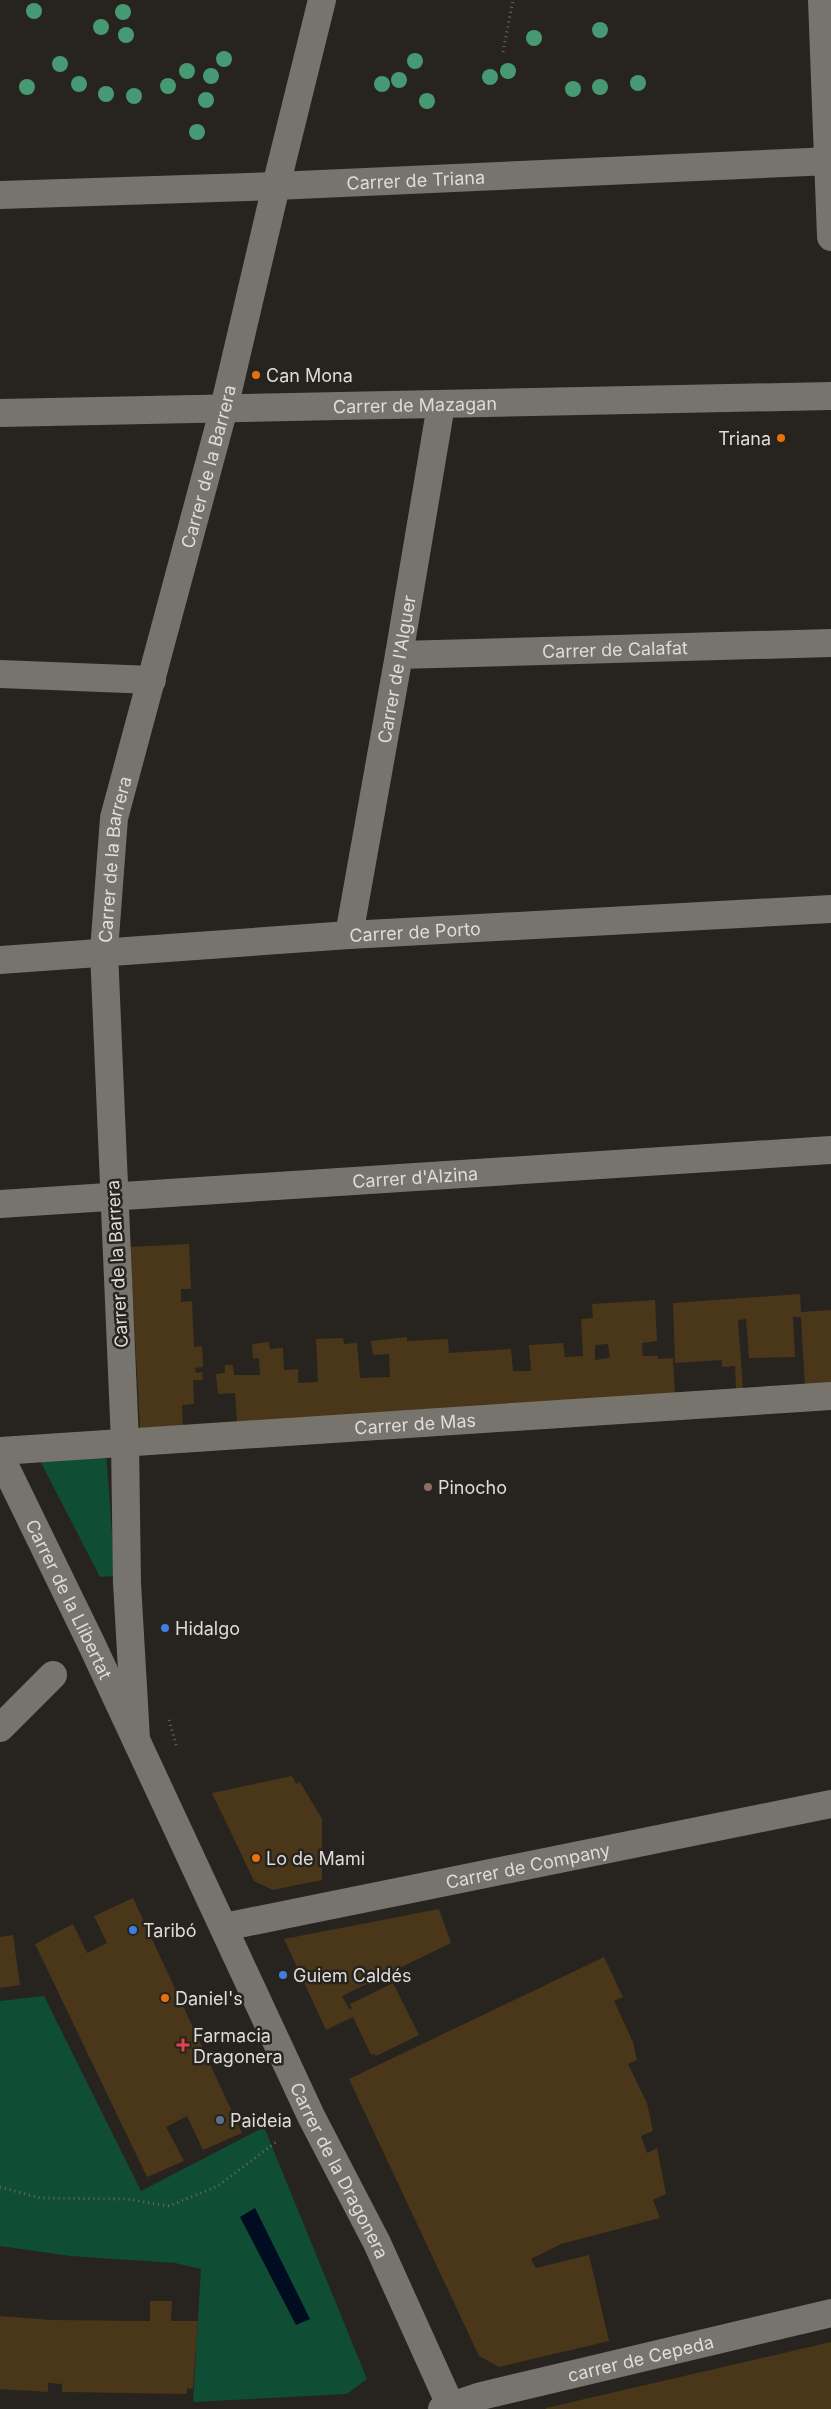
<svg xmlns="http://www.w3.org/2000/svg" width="831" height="2409" font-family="Inter,sans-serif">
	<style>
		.green { fill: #0f4d35 }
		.water { fill: #000c1f }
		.building { fill: #4a371a; fill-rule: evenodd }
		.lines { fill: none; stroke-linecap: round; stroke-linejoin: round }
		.path { stroke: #6d6965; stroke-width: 3; stroke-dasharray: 1 4; stroke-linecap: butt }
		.street { stroke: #77736d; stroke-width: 28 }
		.secondary { stroke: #77736d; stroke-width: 28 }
		.tree { fill: #479974 }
		.food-dot { fill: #e8710a; stroke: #27231e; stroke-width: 2 }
		.education-dot { fill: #8d6e63; stroke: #27231e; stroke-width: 2 }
		.shop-dot { fill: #3f7fe0; stroke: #27231e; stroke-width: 2 }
		.health-dot { fill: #e0444e; stroke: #27231e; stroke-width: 2 }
		.service-dot { fill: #5c6f8a; stroke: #27231e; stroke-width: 2 }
		.labels { text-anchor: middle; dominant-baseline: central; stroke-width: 5; stroke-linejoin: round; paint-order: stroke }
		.street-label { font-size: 18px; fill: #dfdcd9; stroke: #27231e }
		.poi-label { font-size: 18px; fill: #dfdcd9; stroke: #27231e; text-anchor: start }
	</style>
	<rect width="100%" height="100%" fill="#27231e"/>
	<!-- green -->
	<g class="green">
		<polygon points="106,1451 115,1576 100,1577 37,1455"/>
		<polygon points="44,1996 141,2191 264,2127 367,2379 347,2394 193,2402 201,2269 175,2263 70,2256 0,2246 0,2001"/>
	</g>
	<!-- water -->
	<polygon class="water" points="255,2208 310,2319 296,2325 240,2217"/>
	<!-- building -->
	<g class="building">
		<polygon points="189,1244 191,1289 181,1289 181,1302 192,1301 194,1347 202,1346 203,1367 195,1368 196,1373 202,1372 203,1380 193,1380 194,1404 182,1405 183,1425 140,1428 130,1247"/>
		<polygon points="800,1294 801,1312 831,1310 831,1386 805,1388 801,1317 793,1317 795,1357 749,1358 746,1319 738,1320 743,1390 736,1390 735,1366 722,1367 722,1360 675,1363 673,1303"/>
		<path d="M655,1300l2,41 -15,2 1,13h15v3l15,-1 2,38 -438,26 -2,-29 -17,1 -2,-20 9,-1v-8h8l1,10h26l-1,-17 -6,1 -1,-15 17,-2 1,7 13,-1 1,22 14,-1v14l20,-1 -2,-43 27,-1 1,6 13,-1 3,35 30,-1 -1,-23 -16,1 -2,-14 36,-4v4l41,-2 1,14 62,-4 2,22h18l-2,-26 34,-2 2,14 18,-1 -2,-37 12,-1 -1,-14zM608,1344l2,14 -15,2v-15z"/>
		<polygon points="292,1776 296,1784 300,1782 322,1819 322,1880 273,1890 254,1881 212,1793"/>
		<polygon points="133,1898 242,2133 203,2150 187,2116 166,2127 184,2161 147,2177 35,1944 73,1924 87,1953 107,1943 94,1916"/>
		<polygon points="439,1909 451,1943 342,1996 349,2009 352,2008 350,2004 393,1983 419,2035 376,2056 374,2054 371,2055 353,2017 326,2030 284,1939"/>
		<polygon points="13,1935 20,1985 0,1988 0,1937"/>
		<polygon points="604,1957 623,1997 614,2001 633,2042 637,2060 628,2064 647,2103 653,2131 641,2136 647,2153 657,2148 666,2194 653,2200 660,2218 561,2244 531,2259 536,2268 589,2255 609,2341 499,2367 479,2356 349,2079"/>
		<polygon points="150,2301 172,2301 171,2321 198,2321 193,2389 187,2388 187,2394 62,2392 62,2384 48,2383 48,2392 0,2389 0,2316 51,2320 150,2321"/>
		<polygon points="831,2342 831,2409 546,2409 546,2408"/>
	</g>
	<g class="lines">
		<!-- path -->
		<g class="path">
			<polyline points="503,52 513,0"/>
			<polyline points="169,1720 177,1748"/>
			<polyline points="0,2187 40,2198 127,2199 169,2206 218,2186 276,2142"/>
		</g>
		<!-- street -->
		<g class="street">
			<polyline points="822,0 831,237"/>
			<path id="s1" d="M0,195l276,-9 555,-25"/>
			<path id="s2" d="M0,413l831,-17"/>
			<path id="s3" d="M399,655l432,-12"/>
			<polyline points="0,674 152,680"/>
			<path id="s4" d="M349,935l50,-280 42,-250"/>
			<path id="s5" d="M0,960l349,-25 482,-26"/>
			<path id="s6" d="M0,1204l831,-54"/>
			<path id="s7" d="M0,1451l831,-55"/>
			<polyline points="0,1728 53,1675"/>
			<path id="s8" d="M136,1739l-9,-156 -2,-141 -21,-491 10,-133 110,-410 52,-222 46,-186"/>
			<path id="s9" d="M224,1927l607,-123"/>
			<path id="s10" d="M442,2409l39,-13 350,-83"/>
		</g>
		<!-- secondary -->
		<path class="secondary" id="s11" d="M0,1456l91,187 220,473 66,127 75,166"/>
	</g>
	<!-- trees -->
	<g class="tree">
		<circle cx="34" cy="11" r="8"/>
		<circle cx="123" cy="12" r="8"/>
		<circle cx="101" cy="27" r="8"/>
		<circle cx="600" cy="30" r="8"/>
		<circle cx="126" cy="35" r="8"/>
		<circle cx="534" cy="38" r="8"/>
		<circle cx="224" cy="59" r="8"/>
		<circle cx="415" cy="61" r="8"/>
		<circle cx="60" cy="64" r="8"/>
		<circle cx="187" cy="71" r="8"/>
		<circle cx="508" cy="71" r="8"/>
		<circle cx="211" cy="76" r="8"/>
		<circle cx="490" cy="77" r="8"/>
		<circle cx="399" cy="80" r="8"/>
		<circle cx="638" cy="83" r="8"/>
		<circle cx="79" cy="84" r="8"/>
		<circle cx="382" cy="84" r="8"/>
		<circle cx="168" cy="86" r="8"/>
		<circle cx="27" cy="87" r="8"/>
		<circle cx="600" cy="87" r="8"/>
		<circle cx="573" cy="89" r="8"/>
		<circle cx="106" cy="94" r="8"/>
		<circle cx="134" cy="96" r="8"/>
		<circle cx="206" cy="100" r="8"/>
		<circle cx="427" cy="101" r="8"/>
		<circle cx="197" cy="132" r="8"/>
	</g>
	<!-- markers -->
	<g class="food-dot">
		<circle cx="256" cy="375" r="5"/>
		<circle cx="781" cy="438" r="5"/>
		<circle cx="256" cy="1858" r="5"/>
		<circle cx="165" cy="1998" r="5"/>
	</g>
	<circle class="education-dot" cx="428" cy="1487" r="5"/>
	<g class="shop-dot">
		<circle cx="165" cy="1628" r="5"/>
		<circle cx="133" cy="1930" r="5"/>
		<circle cx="283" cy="1975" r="5"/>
	</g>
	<path class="health-dot" d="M180.5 2037.5h5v5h5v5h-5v5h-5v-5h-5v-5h5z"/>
	<circle class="service-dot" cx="220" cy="2120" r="5"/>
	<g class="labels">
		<!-- street labels -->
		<g class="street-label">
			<text stroke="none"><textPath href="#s1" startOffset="416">Carrer de Triana</textPath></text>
			<text stroke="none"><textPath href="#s2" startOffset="415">Carrer de Mazagan</textPath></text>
			<text stroke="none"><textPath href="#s8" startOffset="1286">Carrer de la Barrera</textPath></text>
			<text stroke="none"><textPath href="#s3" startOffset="216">Carrer de Calafat</textPath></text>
			<text stroke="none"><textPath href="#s4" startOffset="270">Carrer de l'Alguer</textPath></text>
			<text stroke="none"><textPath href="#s8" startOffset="881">Carrer de la Barrera</textPath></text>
			<text stroke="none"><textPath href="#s5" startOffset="416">Carrer de Porto</textPath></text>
			<text stroke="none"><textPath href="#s6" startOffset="416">Carrer d'Alzina</textPath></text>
			<text transform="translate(117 1264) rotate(-93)">Carrer de la Barrera</text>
			<text stroke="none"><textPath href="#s7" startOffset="416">Carrer de Mas</textPath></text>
			<text stroke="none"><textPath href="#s11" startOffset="159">Carrer de la Llibertat</textPath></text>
			<text stroke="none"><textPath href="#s9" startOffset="310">Carrer de Company</textPath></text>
			<text stroke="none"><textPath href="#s11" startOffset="791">Carrer de la Dragonera</textPath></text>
			<text stroke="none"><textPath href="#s10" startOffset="205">carrer de Cepeda</textPath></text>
		</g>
		<!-- poi labels -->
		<g class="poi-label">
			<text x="266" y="375">Can Mona</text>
			<text x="771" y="438" text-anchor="end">Triana</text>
			<text x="438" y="1487">Pinocho</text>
			<text x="175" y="1628">Hidalgo</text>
			<text x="266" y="1858">Lo de Mami</text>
			<text x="143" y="1930">Taribó</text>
			<text x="293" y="1975">Guiem Caldés</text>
			<text x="175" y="1998">Daniel's</text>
			<text x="193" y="2035">Farmacia<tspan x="193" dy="21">Dragonera</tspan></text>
			<text x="230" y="2120">Paideia</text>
		</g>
	</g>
</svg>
